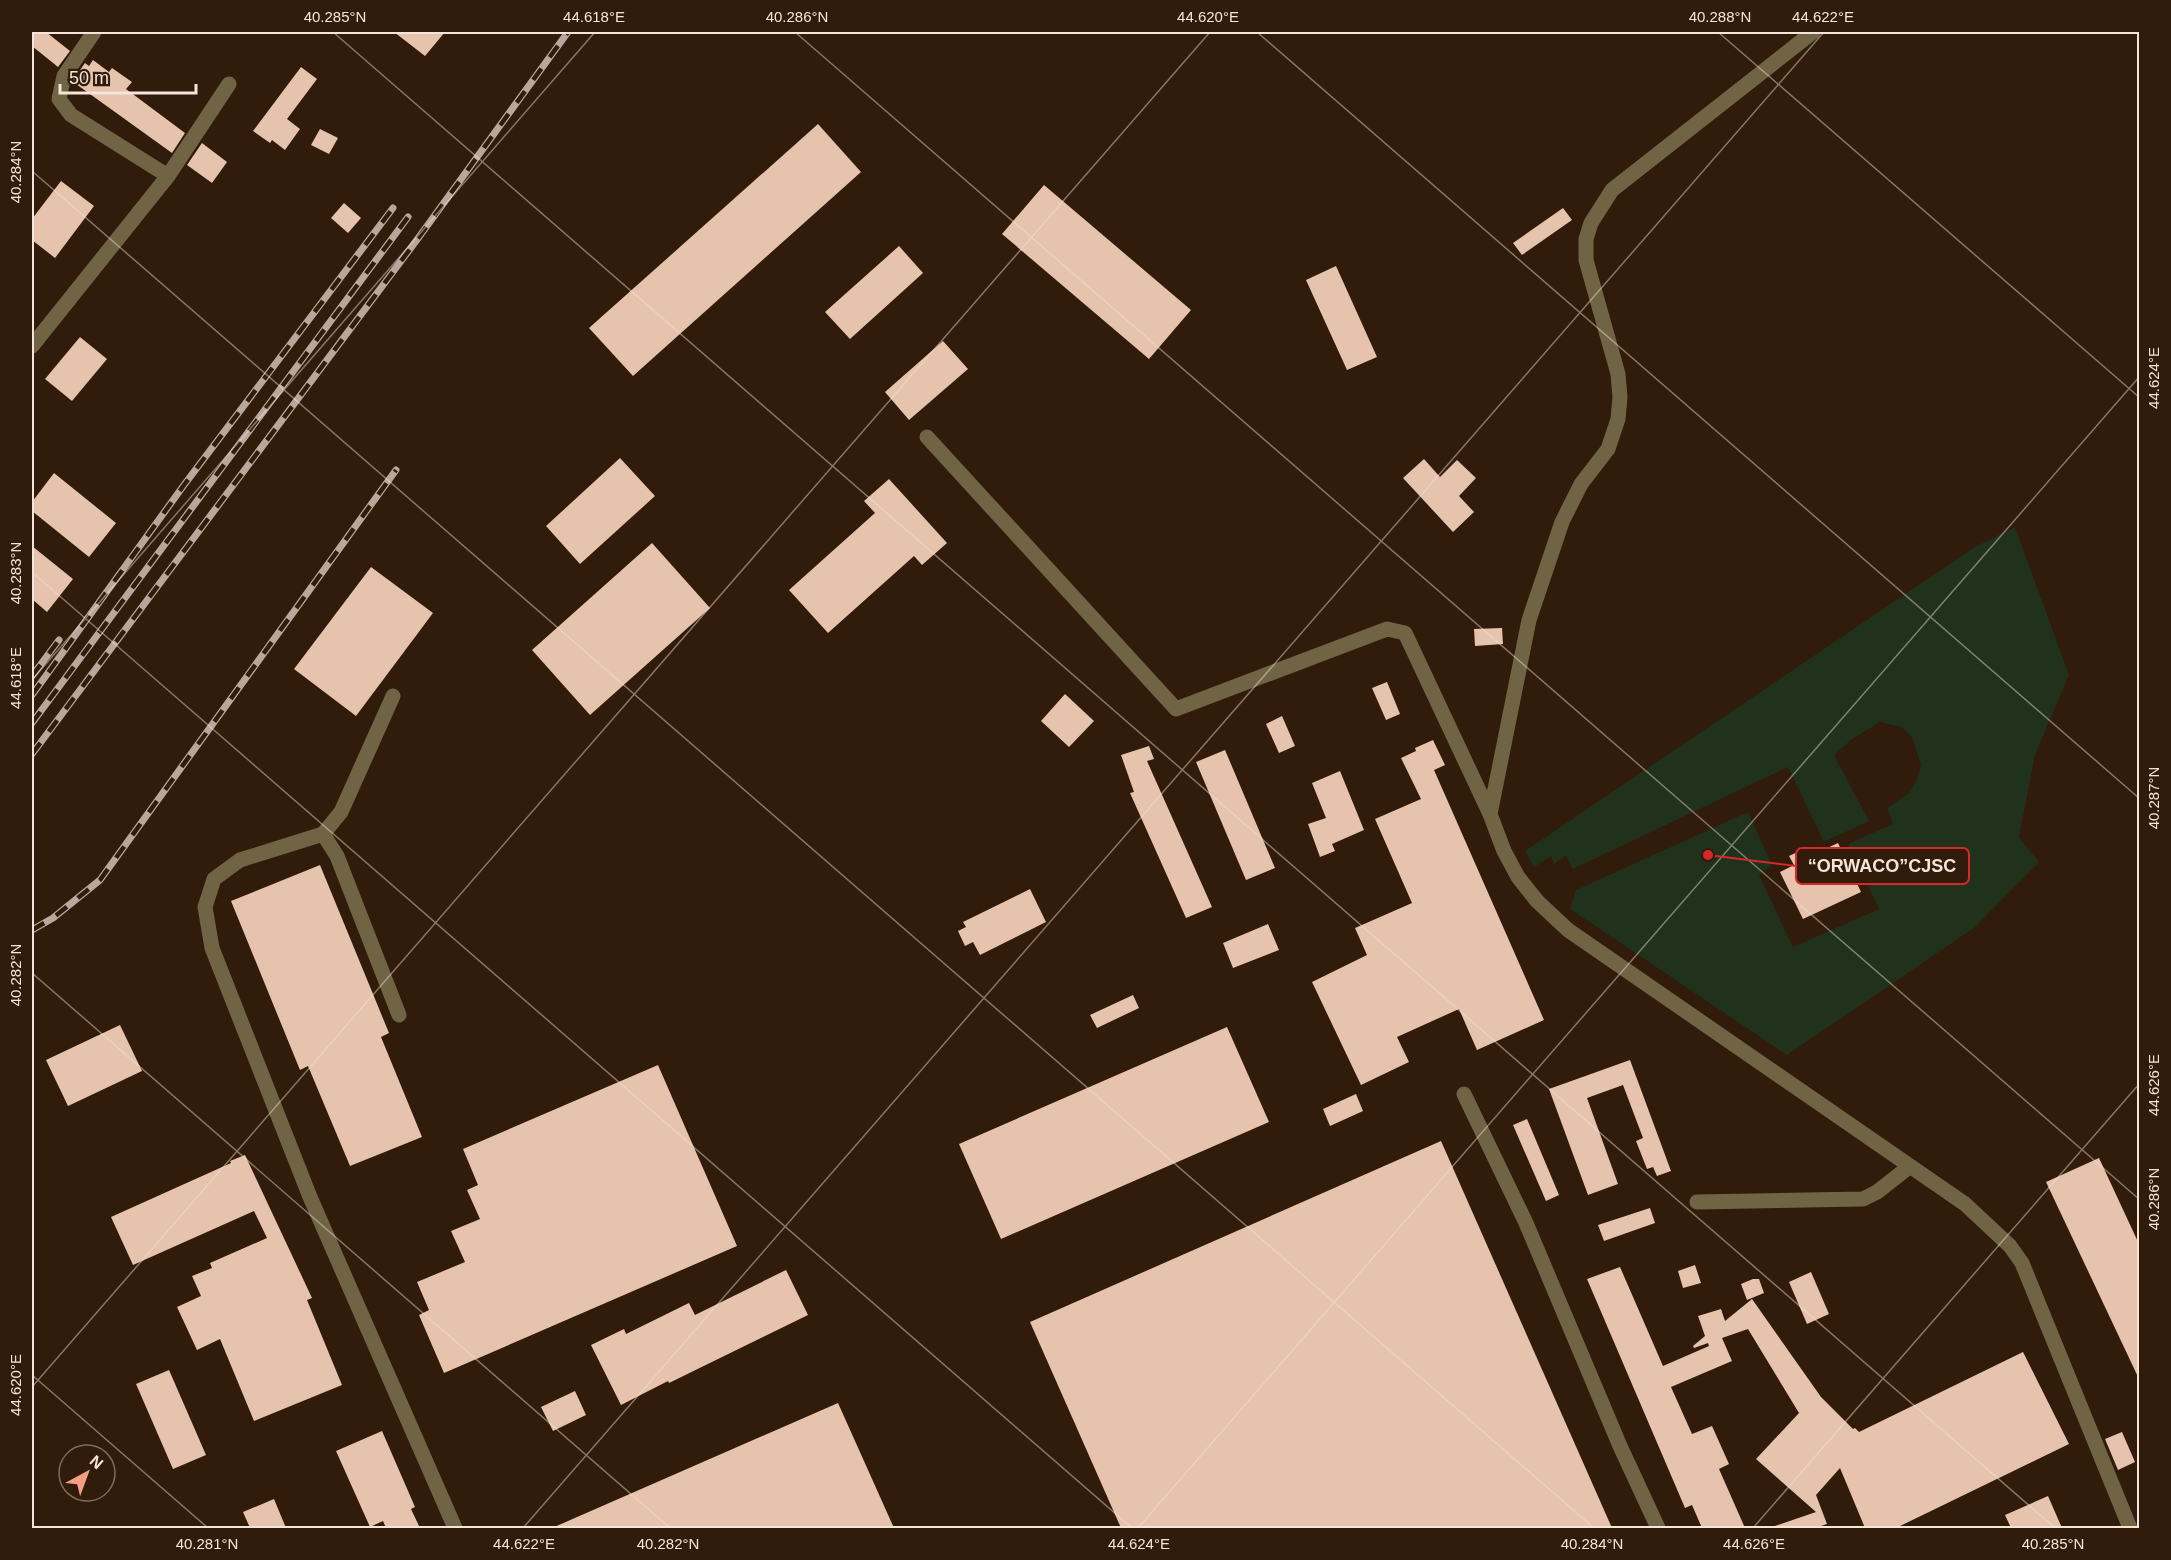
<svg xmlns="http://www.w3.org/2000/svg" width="2171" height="1560" font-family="Arial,sans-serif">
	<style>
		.green { fill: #20311c }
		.building { fill: #e6c3ac }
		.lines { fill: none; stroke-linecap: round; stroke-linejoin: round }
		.minor { stroke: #706444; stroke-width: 15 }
		.rail-casing { stroke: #b9a79b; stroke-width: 7 }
		.rail { stroke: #311b0a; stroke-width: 4.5; stroke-dasharray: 14; stroke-linecap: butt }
		.ticks { fill: none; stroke: #f4e4da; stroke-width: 1.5; stroke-opacity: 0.45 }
		.leader { fill: none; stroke: #d62828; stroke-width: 2 }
		.callout-dot { fill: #d62828; stroke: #311b0a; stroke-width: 2 }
		.callout { fill: #311b0a; stroke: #d62828; stroke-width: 2 }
		.callout-label { font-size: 18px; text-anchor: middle; font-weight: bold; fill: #f4e4da }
		.neatline { fill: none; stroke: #f4e4da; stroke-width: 2 }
		.ticks-label { font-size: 15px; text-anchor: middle; fill: #f4e4da }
	</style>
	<rect width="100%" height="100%" fill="#311b0a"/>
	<!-- green -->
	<polygon class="green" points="2015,527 2069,675 2035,755 2019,837 2039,862 1974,928 1787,1055 1570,909 1576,890 1748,812 1772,865 1759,875 1793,947 1879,909 1848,844 1893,824 1887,808 1909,793 1917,779 1921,765 1912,737 1902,727 1880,722 1851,740 1834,755 1869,821 1824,842 1788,767 1573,869 1566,856 1554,864 1551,856 1534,867 1525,851 1975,547"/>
	<!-- building -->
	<g class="building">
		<polygon points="32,32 46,32 70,51 58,67 32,46"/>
		<polygon points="394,32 445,32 425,56"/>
		<polygon points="93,60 109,72 112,68 132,82 126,89 185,133 172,153 76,84 73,80 85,63 89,66"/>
		<polygon points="301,67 317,79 287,119 300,129 285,150 272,140 270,143 253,131"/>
		<polygon points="818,124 861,172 633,376 589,328"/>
		<polygon points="320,129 338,138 329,154 311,145"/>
		<polygon points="202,143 227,162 212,183 187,165"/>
		<polygon points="61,181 94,206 55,258 32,240 32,219"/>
		<polygon points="1044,185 1191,310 1149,359 1002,234"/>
		<polygon points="344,203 361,218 348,233 331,218"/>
		<polygon points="1563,208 1572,220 1522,255 1513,243"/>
		<polygon points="899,246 923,273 850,339 825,312"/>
		<polygon points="1336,266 1377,357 1347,370 1306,280"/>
		<polygon points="80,337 107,359 72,401 45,379"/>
		<polygon points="943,341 968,369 909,420 885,392"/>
		<polygon points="620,458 655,496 580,564 546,526"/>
		<polygon points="1424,459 1440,477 1457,460 1476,478 1459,496 1474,512 1453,532 1403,478"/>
		<polygon points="54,473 116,523 89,557 32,511 32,502"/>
		<polygon points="889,479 947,543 922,565 914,556 828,633 789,590 875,513 864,501"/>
		<polygon points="652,543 710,608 590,715 532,650"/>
		<polygon points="32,546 73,579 47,612 32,599"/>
		<polygon points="371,567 433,613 356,716 294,669"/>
		<polygon points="1502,628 1503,644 1475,646 1474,629"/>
		<polygon points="1387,682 1400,714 1386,720 1372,688"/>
		<polygon points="1065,694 1094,721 1069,747 1041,721"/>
		<polygon points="1282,716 1295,746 1279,753 1266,724"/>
		<polygon points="1433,740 1445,765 1434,770 1544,1020 1477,1050 1459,1009 1397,1037 1409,1062 1361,1085 1312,982 1367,955 1355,928 1412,903 1375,819 1421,799 1401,758 1416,751 1415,748"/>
		<polygon points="1149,746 1154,759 1147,761 1212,907 1186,918 1130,793 1134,792 1121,755"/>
		<polygon points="1225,750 1275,868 1246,880 1196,762"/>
		<polygon points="1340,771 1364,830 1332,844 1335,851 1320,857 1308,824 1326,818 1312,783"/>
		<polygon points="1838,843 1861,892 1803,919 1780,872 1794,865 1789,856 1806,848 1810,856"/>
		<polygon points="320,865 389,1033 381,1037 422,1137 350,1166 308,1066 300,1070 231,901"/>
		<polygon points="1030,889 1046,922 980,955 973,942 965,946 958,931 966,927 963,922"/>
		<polygon points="1268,924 1279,950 1233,968 1223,943"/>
		<polygon points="1133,995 1139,1008 1097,1028 1090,1015"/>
		<polygon points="120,1025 142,1071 68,1106 46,1060"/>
		<polygon points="1227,1027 1269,1122 1001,1239 959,1144"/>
		<polygon points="1630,1060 1671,1171 1657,1176 1653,1167 1647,1169 1636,1141 1643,1138 1623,1085 1587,1098 1618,1184 1588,1195 1549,1089"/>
		<polygon points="658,1065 737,1246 444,1373 419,1315 429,1310 417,1282 465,1262 451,1231 480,1219 467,1190 478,1185 463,1149"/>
		<polygon points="1356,1094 1363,1111 1330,1126 1323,1109"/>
		<polygon points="1527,1119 1559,1195 1546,1201 1513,1125"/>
		<polygon points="1441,1141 1612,1528 1121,1528 1030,1322"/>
		<polygon points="245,1155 312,1298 307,1300 342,1385 254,1421 220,1339 197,1350 177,1307 201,1296 192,1276 212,1268 210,1263 267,1238 254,1211 133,1265 111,1217 231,1163 230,1161"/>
		<polygon points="2099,1158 2139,1244 2139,1379 2046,1182"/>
		<polygon points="1650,1208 1655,1223 1604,1241 1598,1225"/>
		<polygon points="1695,1265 1701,1283 1683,1288 1678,1271"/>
		<polygon points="1620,1267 1663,1366 1709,1346 1708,1343 1694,1348 1693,1346 1705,1336 1698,1316 1721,1309 1725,1321 1752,1299 1821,1397 1853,1429 1855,1428 1859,1432 2023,1352 2069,1444 1896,1528 1865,1528 1840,1468 1816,1495 1827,1524 1815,1528 1775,1528 1775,1526 1816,1512 1756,1459 1799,1413 1748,1329 1722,1338 1732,1361 1671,1387 1692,1434 1712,1426 1729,1464 1719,1469 1745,1528 1702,1528 1692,1505 1685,1508 1587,1279"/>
		<polygon points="786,1270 808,1315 669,1383 668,1381 621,1405 591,1345 624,1329 626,1334 689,1303 695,1315"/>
		<polygon points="1811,1272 1829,1314 1807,1324 1789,1282"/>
		<polygon points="1753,1279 1759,1279 1764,1293 1747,1300 1741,1284"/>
		<polygon points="169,1370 206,1455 173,1469 136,1384"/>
		<polygon points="575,1391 586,1415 553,1431 541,1407"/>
		<polygon points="838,1403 894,1528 552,1528"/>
		<polygon points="382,1431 415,1507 411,1509 420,1528 386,1528 383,1521 370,1527 336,1451"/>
		<polygon points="2122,1432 2135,1462 2118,1470 2105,1439"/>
		<polygon points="2048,1496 2062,1528 2011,1528 2005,1515"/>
		<polygon points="274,1499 286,1528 250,1528 243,1512"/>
	</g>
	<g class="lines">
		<!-- minor -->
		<g class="minor">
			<polyline points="94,32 64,76 59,99 71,115 168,176"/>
			<polyline points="1813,32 1612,190 1591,223 1586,239 1586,260 1618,374 1620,397 1618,419 1608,449 1581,484 1562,522 1529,620 1490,814 1504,851 1518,877 1537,901 1568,930 1965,1204 2010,1246 2022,1263 2130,1528"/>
			<polyline points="32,346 168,176 229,84"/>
			<polyline points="927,437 1176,709 1387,629 1405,633 1490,814"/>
			<polyline points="393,696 341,812 323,834 240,860 214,879 205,907 212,948 310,1197 455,1528"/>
			<polyline points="323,834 337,856 399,1015"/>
			<polyline points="1464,1094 1526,1223 1620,1446 1658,1528"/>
			<polyline points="1697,1202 1863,1199 1877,1192 1909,1167"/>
		</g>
		<defs>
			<g id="rail">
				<polyline points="32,676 59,640"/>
				<polyline points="32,695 184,485 393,208"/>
				<polyline points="32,723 408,217"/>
				<polyline points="32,754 419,237 568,32"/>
				<polyline points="32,930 53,918 100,880 396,470"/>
			</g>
		</defs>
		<!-- rail casing -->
		<use href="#rail" class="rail-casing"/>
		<!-- rail -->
		<use href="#rail" class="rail"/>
	</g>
	<!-- ticks -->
	<path class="ticks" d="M333,32l1722,1496M795,32l1345,1168M1257,32l883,767M1718,32l422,366M32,171l1562,1357M32,572l1100,956M32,680l563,-648M32,973l638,555M32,1375l176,153M32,1387l1178,-1355M523,1528l1301,-1496M1138,1528l1002,-1152M1753,1528l387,-445"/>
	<!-- callouts -->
	<path class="leader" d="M1708 855L1796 866"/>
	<circle class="callout-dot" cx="1708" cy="855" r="6"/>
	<rect class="callout" x="1796" y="848" width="173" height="36" rx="6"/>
	<g class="callout-label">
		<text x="1882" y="872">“ORWACO”CJSC</text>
	</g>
	<!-- border -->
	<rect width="2171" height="1560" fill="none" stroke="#311b0a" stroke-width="66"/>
	<!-- north arrow -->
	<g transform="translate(87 1473) rotate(41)"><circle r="28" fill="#311b0a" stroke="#7f6b5d" stroke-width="1.5"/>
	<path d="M0-4.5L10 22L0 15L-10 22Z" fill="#f39f83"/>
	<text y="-9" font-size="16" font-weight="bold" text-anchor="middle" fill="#f4e4da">N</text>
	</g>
	<!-- scale -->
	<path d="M60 84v9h136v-9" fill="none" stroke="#f4e4da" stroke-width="3"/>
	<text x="69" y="84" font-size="18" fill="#f4e4da" stroke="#311b0a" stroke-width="4.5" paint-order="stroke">50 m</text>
	<rect x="33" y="33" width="2105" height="1494" class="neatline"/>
	<g class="ticks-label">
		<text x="335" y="22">40.285°N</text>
		<text x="594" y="22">44.618°E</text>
		<text x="797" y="22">40.286°N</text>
		<text x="1208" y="22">44.620°E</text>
		<text x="1720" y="22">40.288°N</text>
		<text x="1823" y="22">44.622°E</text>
		<text transform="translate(16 172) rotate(-90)" y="5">40.284°N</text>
		<text transform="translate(2154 378) rotate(-90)" y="5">44.624°E</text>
		<text transform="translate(16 573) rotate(-90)" y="5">40.283°N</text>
		<text transform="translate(16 678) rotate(-90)" y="5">44.618°E</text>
		<text transform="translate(2154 798) rotate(-90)" y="5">40.287°N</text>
		<text transform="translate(16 975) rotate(-90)" y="5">40.282°N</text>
		<text transform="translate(2154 1085) rotate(-90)" y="5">44.626°E</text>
		<text transform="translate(2154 1199) rotate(-90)" y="5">40.286°N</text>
		<text transform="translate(16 1385) rotate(-90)" y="5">44.620°E</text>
		<text x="207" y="1549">40.281°N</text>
		<text x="524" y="1549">44.622°E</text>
		<text x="668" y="1549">40.282°N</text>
		<text x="1139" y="1549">44.624°E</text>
		<text x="1592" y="1549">40.284°N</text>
		<text x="1754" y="1549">44.626°E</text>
		<text x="2053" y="1549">40.285°N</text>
	</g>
</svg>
